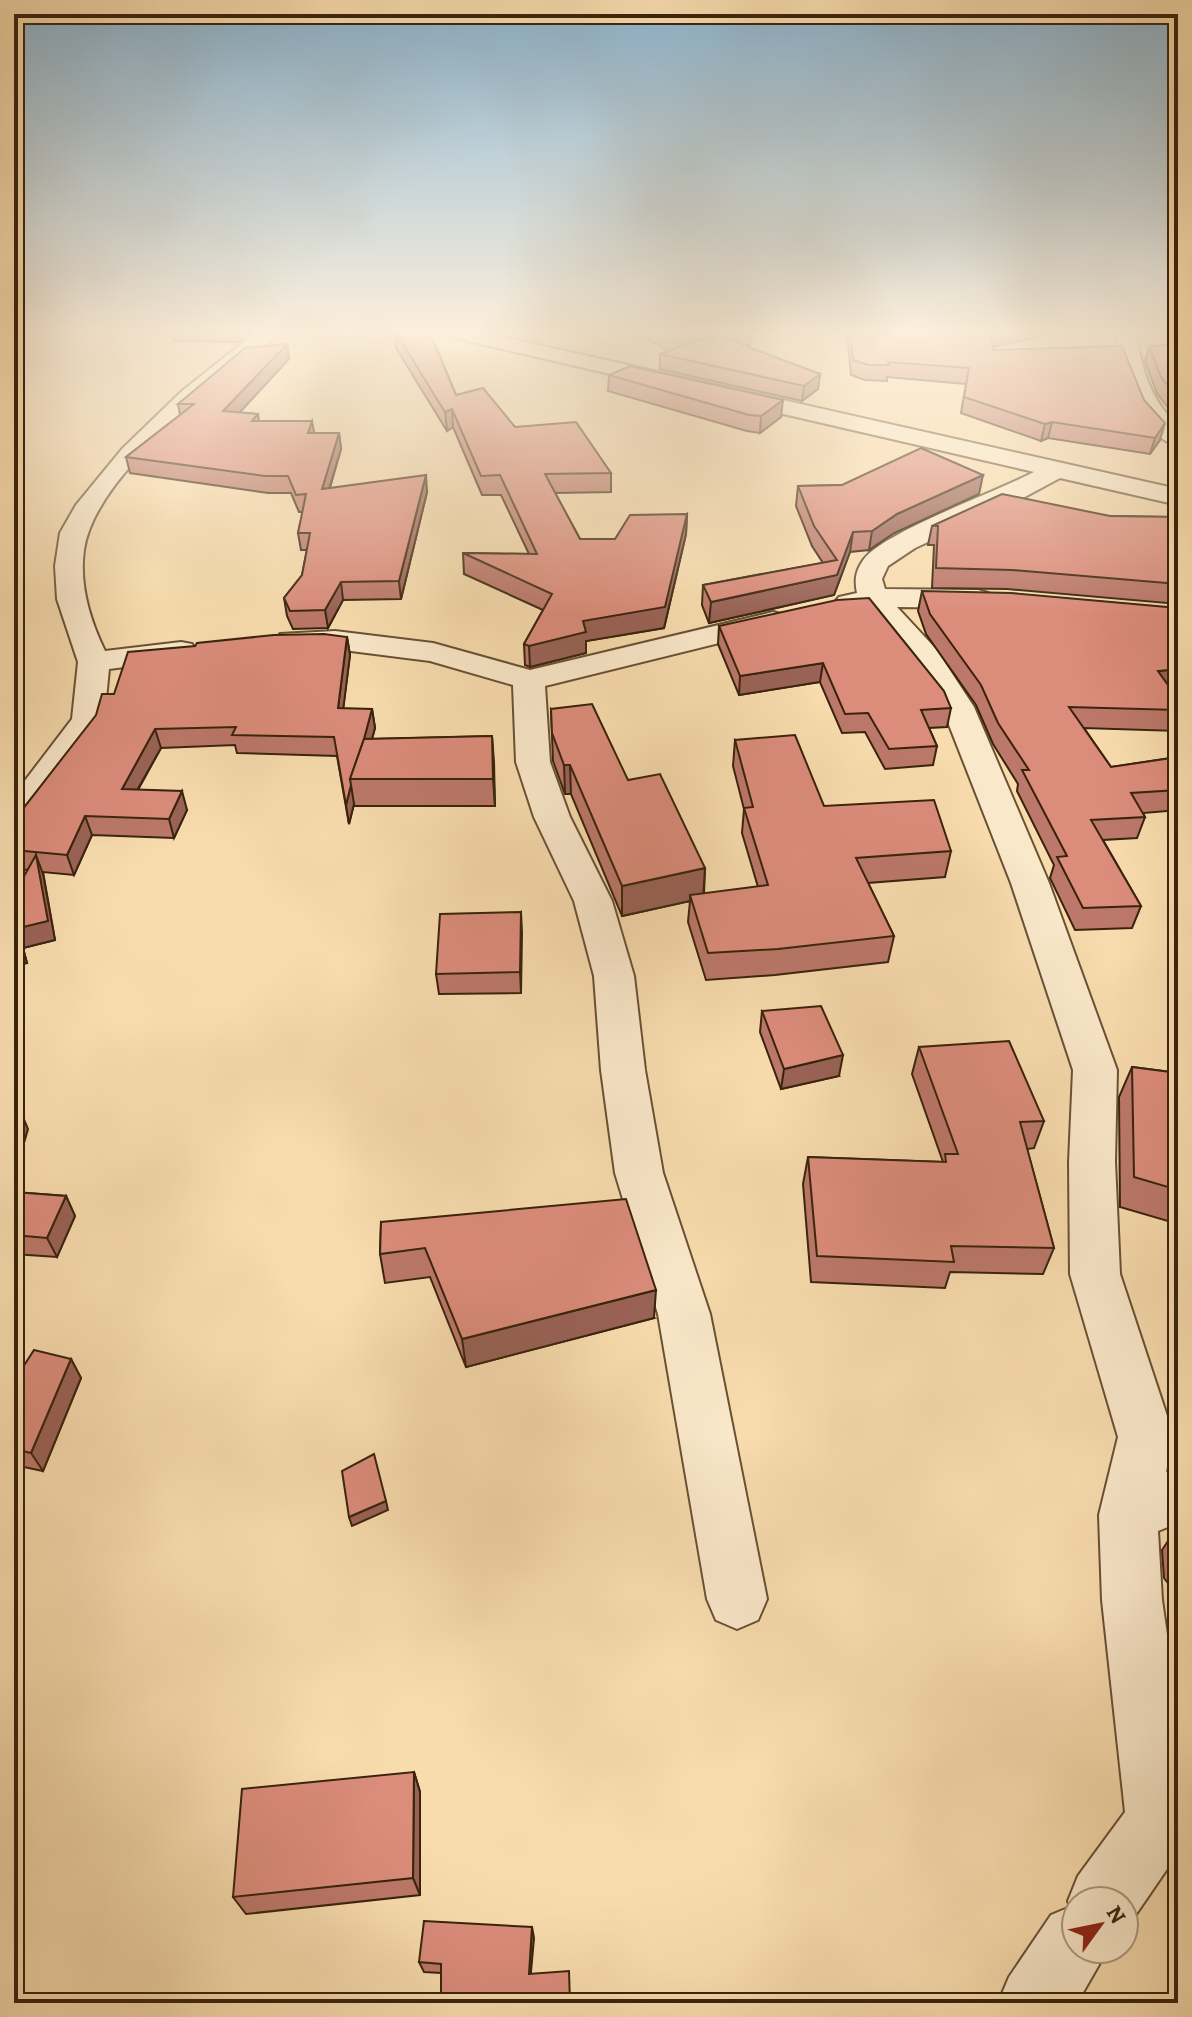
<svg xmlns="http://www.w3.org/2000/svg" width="1192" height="2017" font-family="Alegreya,serif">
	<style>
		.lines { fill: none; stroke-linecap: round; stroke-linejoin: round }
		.minor-casing { stroke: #695134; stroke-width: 4 }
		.minor { fill: #fae8ca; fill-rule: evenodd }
		.wall { fill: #bc786a; stroke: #39230c; stroke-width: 2 }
		.shaded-wall { fill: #996256; stroke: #39230c; stroke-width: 2 }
		.building { fill: #db8c7b; stroke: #39230c; stroke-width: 2 }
	</style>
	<rect width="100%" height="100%" fill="#f8dcae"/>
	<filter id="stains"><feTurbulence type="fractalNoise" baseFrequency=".0025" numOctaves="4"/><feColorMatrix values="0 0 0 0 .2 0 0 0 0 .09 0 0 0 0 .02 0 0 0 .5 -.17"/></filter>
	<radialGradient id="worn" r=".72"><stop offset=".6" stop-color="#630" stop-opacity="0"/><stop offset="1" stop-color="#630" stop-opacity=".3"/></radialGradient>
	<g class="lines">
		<defs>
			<g id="minor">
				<path d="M255,333h23c-12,17 -36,29 -52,43 -46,40 -133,111 -142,174 -5,35 6,70 21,101l76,-9 11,2 4,7 -4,7 -11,2 -72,9 -5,50 -5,13 -72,95 -13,3v-35l58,-76 6,-57 -21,-63 -2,-33 5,-33 16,-28 46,-56 60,-58z"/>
				<path d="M449,333h37l692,156v16l-118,-27 -39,21 -106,49 -27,18 -6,13 3,10 93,1 10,3 5,6 -5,6 -10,3 -81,-1 39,42 38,58 75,176 68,187 -2,92 5,112 54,163 -8,35 12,-5v56l-20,8 4,69 16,110v143l-50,73 -4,1v-26h-48v48h32l-31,54h-79l11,-26 42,-62 19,-8 -2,-6 10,-25 47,-64 -23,-212 -3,-85 19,-78 -48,-163 -1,-112 4,-92 -62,-187 -69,-176 -29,-46 -47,-53 -17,4 -10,-3 -5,-6 5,-6 18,-4c-3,-14 -1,-23 7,-34 22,-28 132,-67 170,-87l-575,-133z"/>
				<path d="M1116,333h20c6,37 14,66 42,93v20c-40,-10 -59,-78 -62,-113z"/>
				<polygon points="773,612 784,615 788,621 784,627 545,686 550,762 570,817 612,901 634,976 645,1070 663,1173 710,1314 767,1599 758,1620 737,1629 716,1620 707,1599 658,1314 615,1173 601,1070 594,976 574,901 534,817 516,762 513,685 430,661 335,649 280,646 276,640 280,634 335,631 433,643 530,670"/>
			</g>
		</defs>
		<!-- minor casing -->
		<use href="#minor" class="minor-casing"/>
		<!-- minor -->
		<use href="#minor" class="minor"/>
	</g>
	<!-- wall -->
	<g class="wall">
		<polygon points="172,333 249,333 239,342 174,341"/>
		<polygon points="395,333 430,333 456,395 515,427 611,473 611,492 555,493 580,539 615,539 687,514 686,534 664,628 586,641 586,653 530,667 525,665 524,644 543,610 464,574 463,553 529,554 501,495 482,495 453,427 447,431 396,348"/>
		<polygon points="638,333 751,333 750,345 744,346 820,374 818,389 802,401 660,369 660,354 668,351"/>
		<polygon points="847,333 1056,333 993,347 993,350 1160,440 1150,454 1048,438 1041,441 961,413 966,384 887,377 887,381 865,380 851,375"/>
		<polygon points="287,344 289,359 239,413 258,414 259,421 314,433 339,433 341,449 330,488 427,492 401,599 343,600 328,628 293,629 287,616 284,598 302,575 307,550 301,550 298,533 303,512 299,512 291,493 268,493 130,473 126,457 180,415 178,404"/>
		<polygon points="1149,346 1178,358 1178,421 1157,393 1145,361"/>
		<polygon points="609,375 781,417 760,433 747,431 608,391"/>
		<polygon points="842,485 979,494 894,533 869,550 850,552 834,595 709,623 702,605 703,585 823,563 812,546 796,506 798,486"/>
		<polygon points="1178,503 1178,604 1007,589 932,588 934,545 928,545 932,526 1110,516 1174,517"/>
		<polygon points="922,591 1171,689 1178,699 1178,731 1084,728 1111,767 1178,757 1178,810 1143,813 1145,817 1137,838 1103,840 1141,906 1132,928 1075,930 1050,878 1054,865 1017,791 1018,784 993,744 976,705 926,634 918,611"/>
		<polygon points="719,626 951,708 947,727 929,728 937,746 933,765 885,769 865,732 842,733 820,682 739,695 718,644"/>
		<polygon points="347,637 350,655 343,709 372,709 375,728 372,739 492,736 495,806 355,806 354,804 349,824 337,756 237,753 235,745 161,748 138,790 187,810 174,838 92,835 74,875 43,872 55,940 23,948 27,963 14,966 28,870 14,869 14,812 22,810 114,694"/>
		<polygon points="551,709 628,780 705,868 704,894 758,887 742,833 744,809 733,766 735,740 824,806 951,851 945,877 868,883 894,936 888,962 775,975 706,980 688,922 690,901 622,916 571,794 565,794 553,761"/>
		<polygon points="521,912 521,993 439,994 436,974"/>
		<polygon points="762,1011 839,1076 781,1089 760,1032"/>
		<polygon points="919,1047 1044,1121 1034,1148 1027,1149 1054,1248 1043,1274 950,1272 945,1288 811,1282 803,1184 808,1157 943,1162 912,1074"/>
		<polygon points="1132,1067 1178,1073 1178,1224 1120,1207 1119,1097"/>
		<polygon points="14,1192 66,1196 75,1216 57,1257 14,1254"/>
		<polygon points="381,1222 654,1318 466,1367 430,1277 385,1283 380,1254"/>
		<polygon points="71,1359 81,1378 43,1471 14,1465 14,1381"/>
		<polygon points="1178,1536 1178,1596 1164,1578 1162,1550 1168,1541"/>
		<polygon points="414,1772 420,1792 420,1895 246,1914 233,1897"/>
		<polygon points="534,1938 441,1973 424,1972 419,1962"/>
	</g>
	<!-- shaded-wall -->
	<g class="shaded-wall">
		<polygon points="237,333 249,333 239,342"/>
		<polygon points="733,333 751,333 750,345 679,358 680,342"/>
		<polygon points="991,333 1056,333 988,348"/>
		<polygon points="287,344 289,359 226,427 223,411"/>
		<polygon points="820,374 818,389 802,401 804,386"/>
		<polygon points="783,400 781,417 760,433 761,416"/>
		<polygon points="452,409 453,427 447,431 445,412"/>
		<polygon points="312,421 315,437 308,433"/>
		<polygon points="1052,422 1048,438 1041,441 1045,424"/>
		<polygon points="1165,423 1160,440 1150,454 1155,438"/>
		<polygon points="339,433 341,449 324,506 322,489"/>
		<polygon points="426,475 427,492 401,599 399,581"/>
		<polygon points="983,475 979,494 894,533 869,550 872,531 897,514"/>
		<polygon points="687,514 686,534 664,628 586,641 586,653 530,667 529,646 583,621"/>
		<polygon points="853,532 850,552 834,595 709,623 711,602 837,575"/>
		<polygon points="341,582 343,600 328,628 325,610"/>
		<polygon points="347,637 350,655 341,727 338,708"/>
		<polygon points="823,663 820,682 739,695 740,676"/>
		<polygon points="1178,669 1178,688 1151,692 1158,671"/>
		<polygon points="372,709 375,728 361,779 353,779"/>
		<polygon points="155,729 161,748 127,808 122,789"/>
		<polygon points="492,736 494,762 495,806 493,779"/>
		<polygon points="564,765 570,765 571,794 565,794"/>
		<polygon points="351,785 354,804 349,824 346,805"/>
		<polygon points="182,791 187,810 174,838 169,819"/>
		<polygon points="85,816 92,835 74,875 67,855"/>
		<polygon points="36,855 43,874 55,940 23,948 27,963 14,966 15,929"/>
		<polygon points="705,868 703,898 690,895 690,901 622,916 622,886"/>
		<polygon points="521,912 522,933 521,993 520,972"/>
		<polygon points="843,1055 839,1076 781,1089 784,1069"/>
		<polygon points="20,1110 28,1129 14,1178 14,1129"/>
		<polygon points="66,1196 75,1216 57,1257 47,1238"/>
		<polygon points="656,1290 654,1318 466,1367 462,1339"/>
		<polygon points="71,1359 81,1378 43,1471 31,1453"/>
		<polygon points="386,1501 388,1510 352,1526 349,1517"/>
		<polygon points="414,1772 420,1792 420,1895 413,1878"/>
		<polygon points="532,1927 534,1938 530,1983 529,1974"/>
	</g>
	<!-- building -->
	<g class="building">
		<polygon points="396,333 430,333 456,395 483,388 515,427 576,422 611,473 545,474 580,539 615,539 630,515 687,514 665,607 583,621 586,632 529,646 524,644 552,594 463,553 537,554 500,475 481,476 452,409 445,412"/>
		<polygon points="663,333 733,333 680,342"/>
		<polygon points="850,333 992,333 991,333 993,350 1122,346 1144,400 1165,423 1155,438 1052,422 1045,424 964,397 969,368 888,362 889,365 868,365 853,360"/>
		<polygon points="719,336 820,374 804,386 660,354 684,345"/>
		<polygon points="287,344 223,411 258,414 252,421 312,421 308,433 339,433 322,489 426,475 399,581 341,582 325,610 290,611 284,598 302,575 310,533 298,533 306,494 296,495 288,476 265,476 126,457 194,404 178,404 245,348"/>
		<polygon points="1170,345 1178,358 1178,398 1161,377 1149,346"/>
		<polygon points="630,366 783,400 761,416 749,415 609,375"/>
		<polygon points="921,448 983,475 897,514 872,531 853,532 837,575 711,602 703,585 837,560 814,526 798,486 842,485"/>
		<polygon points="1002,494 1110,516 1178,517 1178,584 1012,570 936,568 938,526 932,526"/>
		<polygon points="922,591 1011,593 1178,608 1178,669 1158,671 1178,699 1178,710 1069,707 1111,767 1178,757 1178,790 1131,793 1145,817 1091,820 1141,906 1083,908 1057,857 1067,856 1022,770 1029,770 998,723 981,685 930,614"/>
		<polygon points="869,598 944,691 951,708 921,710 937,746 889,749 868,713 845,714 823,663 740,676 719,626 837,600"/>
		<polygon points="324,634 347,637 338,708 372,709 364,739 350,779 351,785 346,805 334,737 232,735 236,727 155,729 122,789 182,791 169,819 85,816 67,855 14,850 14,812 22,810 96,715 102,694 114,694 128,652 195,646 197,643 274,635"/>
		<polygon points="592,704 628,780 660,774 705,868 622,886 570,765 564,765 552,733 551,709"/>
		<polygon points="795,735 824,806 934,800 951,851 856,858 894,936 778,949 708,953 690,895 768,885 744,808 753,807 735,740"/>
		<polygon points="492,736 493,779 350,779 364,739"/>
		<polygon points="36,855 48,921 15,929 20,945 14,946 14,894"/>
		<polygon points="521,912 520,972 436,974 440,914"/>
		<polygon points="821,1006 843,1055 784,1069 762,1011"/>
		<polygon points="1009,1041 1044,1121 1020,1122 1054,1248 951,1246 954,1262 817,1256 808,1157 946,1162 945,1154 958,1154 919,1047"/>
		<polygon points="1132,1067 1178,1073 1178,1190 1134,1177"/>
		<polygon points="20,1110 14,1129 14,1113"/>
		<polygon points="14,1192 66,1196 47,1238 14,1235"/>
		<polygon points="626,1199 656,1290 462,1339 425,1248 380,1254 381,1222"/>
		<polygon points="34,1350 71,1359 31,1453 14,1449 14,1381"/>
		<polygon points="374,1454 386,1501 349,1517 342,1471"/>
		<polygon points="1178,1536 1178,1580 1170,1570 1168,1541"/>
		<polygon points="414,1772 413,1878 233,1897 242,1789"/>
		<polygon points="424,1921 532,1927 529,1974 569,1971 570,2003 441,2003 441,1964 419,1962"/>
	</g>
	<!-- sky -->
	<linearGradient id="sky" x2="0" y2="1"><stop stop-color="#8bb6d3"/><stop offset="0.54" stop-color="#fcefdb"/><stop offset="1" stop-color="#fcefdb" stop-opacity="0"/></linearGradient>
	<rect width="1192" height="615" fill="url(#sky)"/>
	<!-- margin -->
	<rect width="1192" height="2017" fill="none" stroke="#f8dcae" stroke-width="48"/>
	<rect x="16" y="16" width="1160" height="1985" fill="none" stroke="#39230c" stroke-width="4"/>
	<rect x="24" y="24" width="1144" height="1969" fill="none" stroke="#39230c" stroke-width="2"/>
	<!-- north arrow -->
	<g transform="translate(1100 1925) rotate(57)"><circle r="38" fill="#fae8ca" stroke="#ad997e" stroke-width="2"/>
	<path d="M0-6L14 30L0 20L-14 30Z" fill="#8f2418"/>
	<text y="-12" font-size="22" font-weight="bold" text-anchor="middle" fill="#39230c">N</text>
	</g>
	<rect width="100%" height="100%" filter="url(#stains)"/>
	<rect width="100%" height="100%" fill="url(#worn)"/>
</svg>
